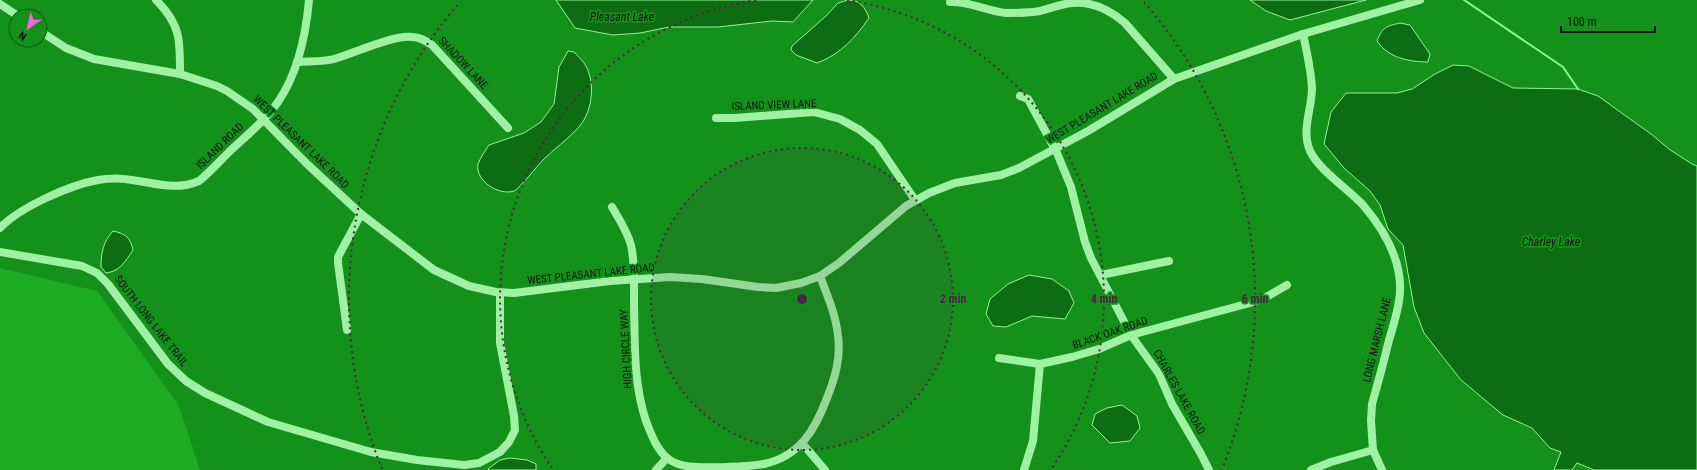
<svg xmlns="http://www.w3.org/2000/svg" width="1697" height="470" font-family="'Roboto Condensed',sans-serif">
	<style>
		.green { fill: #1cab22 }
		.water { fill: #0c6d13; stroke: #92f495 }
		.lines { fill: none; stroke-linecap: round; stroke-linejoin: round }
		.stream { stroke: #92f495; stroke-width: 2 }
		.minor { stroke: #a0f1a4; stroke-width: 8 }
		.ring { fill: none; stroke: #4c2544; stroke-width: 2; stroke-dasharray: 2 4 }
		.labels { text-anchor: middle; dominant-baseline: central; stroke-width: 3.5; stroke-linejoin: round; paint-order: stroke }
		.street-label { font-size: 11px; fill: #111; stroke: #14911b }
		.water-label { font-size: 12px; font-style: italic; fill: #111; stroke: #14911b }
		.centre { fill: #4c2544; stroke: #14911b; stroke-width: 2 }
		.ring-label { font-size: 12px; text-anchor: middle; font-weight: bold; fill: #4c2544; stroke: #14911b; stroke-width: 3.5; stroke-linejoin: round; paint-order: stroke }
	</style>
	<rect width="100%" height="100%" fill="#14911b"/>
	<!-- green -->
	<polygon class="green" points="0,268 97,291 179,406 200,470 0,470"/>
	<!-- water -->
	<g class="water">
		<polygon points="556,0 813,0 793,22 772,21 718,27 669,27 640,33 613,35 575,28"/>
		<path d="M848,0c12,0 17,7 21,18 -14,20 -28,36 -52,45l-21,-8 -5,-5 1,-4 34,-30 12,-13z"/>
		<polygon points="1250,0 1366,0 1290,20 1266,11"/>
		<path d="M1400,23l10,2 20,29 -2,8c-18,0 -40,-4 -51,-21 5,-14 10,-15 23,-18z"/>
		<path d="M568,51l6,1c4,4 9,9 12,14 10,19 6,48 -9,63 -10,11 -23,20 -34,31 -5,5 -24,29 -29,31 -15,5 -39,-10 -36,-27 2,-6 8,-14 11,-19l35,-12 17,-11 13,-18 5,-37z"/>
		<polygon points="1453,65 1469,66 1513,88 1578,89 1598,96 1651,134 1669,149 1692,164 1697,166 1697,470 1594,470 1577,463 1572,470 1554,470 1561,452 1550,448 1532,428 1503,415 1461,380 1424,333 1414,307 1403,245 1388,229 1380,205 1370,191 1344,168 1324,144 1331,112 1346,93 1397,93 1412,89 1435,74"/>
		<path d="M113,231c13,3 17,6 20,19 -8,12 -13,21 -27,23l-5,-6c0,-14 2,-25 12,-36z"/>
		<polygon points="1029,275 1052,279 1069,291 1074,303 1065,319 1032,316 1006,327 993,326 986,314 990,299 1008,284"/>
		<polygon points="1122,405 1137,416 1140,428 1130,441 1110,443 1092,425 1095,414 1107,408"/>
		<polygon points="510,458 527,460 536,464 536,470 489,470 488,469 500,460"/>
	</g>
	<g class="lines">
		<!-- stream -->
		<polyline class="stream" points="1464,0 1563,67 1578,89"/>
		<!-- minor -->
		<g class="minor">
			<path d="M156,0c25,25 24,40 24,74"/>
			<path d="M950,2c19,-1 37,9 56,11 12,0 23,0 34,-2 11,-3 21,-7 32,-8 20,-2 39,8 53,20l49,56"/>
			<polyline points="0,4 18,16"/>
			<polyline points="40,31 66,48 94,59 180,74 217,86 227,91 253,109 306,163 361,214 434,270 469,286 496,292 514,293 610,281 670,277 702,279 758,287 776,288 801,283 820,276 839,263 906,206 929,193 955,183 1001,175 1019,168 1088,131 1174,79 1303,34 1420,0"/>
			<path d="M1303,34c4,18 8,36 9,54 0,21 -11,42 -2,63 9,19 38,38 53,54 23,27 42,60 36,96 -2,13 -6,26 -10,39 -5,21 -11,43 -17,64l-1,17 2,29 9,20"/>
			<path d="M297,62c12,-1 26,0 37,-3 21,-6 58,-24 78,-22 8,0 14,4 20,8l76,83"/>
			<polyline points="1020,96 1028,99 1057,153 1071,187 1085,242 1091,258 1131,335 1159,374 1172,404 1201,454 1209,470"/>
			<polyline points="716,118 735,118 814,112 840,119 860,130 877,144 915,200"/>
			<path d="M612,207c7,12 15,24 19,38 4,18 3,38 3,57 1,40 -1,80 12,119 5,13 10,27 21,37 15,12 38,9 58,9 12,-1 26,0 39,-3 36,-8 51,-34 63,-66 8,-20 14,-40 11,-62 -2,-21 -11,-41 -18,-60"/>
			<path d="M0,228c20,-21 70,-43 98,-48 11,-2 23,-2 34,0 23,3 44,11 67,1 10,-8 20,-19 30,-29 17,-16 36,-31 49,-50 20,-29 28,-68 31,-102"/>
			<polyline points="0,252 82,266 97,273 108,284 168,364 186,381 205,393 268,422 371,452 417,460 464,465 479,463 500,452 509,442 515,430 514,416 500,343 500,293"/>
			<polyline points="1101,275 1169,261"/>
			<polyline points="347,330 338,263 338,257 361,214"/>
			<polyline points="999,358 1040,364 1072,357 1099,349 1131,335 1261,300 1287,285"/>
			<polyline points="802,443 825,470"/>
			<polyline points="656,470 667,458"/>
			<polyline points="1024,470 1033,441 1040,364"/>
			<polyline points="1311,470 1331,462 1373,450"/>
		</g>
	</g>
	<!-- distance rings -->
	<circle cx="802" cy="299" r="151" fill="#4c2544" fill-opacity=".12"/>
	<g class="ring">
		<circle cx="802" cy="299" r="151"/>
		<path d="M552 468A302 302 0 0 1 757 0M847 0A302 302 0 0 1 1052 468"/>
		<path d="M382 469A453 453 0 0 1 460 2M1144 2A453 453 0 0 1 1222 469"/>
	</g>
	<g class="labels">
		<!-- street labels -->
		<g class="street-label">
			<text transform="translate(463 63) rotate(47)">SHADOW LANE</text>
			<text transform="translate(774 105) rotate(-2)">ISLAND VIEW LANE</text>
			<text transform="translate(1102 108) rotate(-31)">WEST PLEASANT LAKE ROAD</text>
			<text transform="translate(301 142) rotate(44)">WEST PLEASANT LAKE ROAD</text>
			<text transform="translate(220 146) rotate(-44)">ISLAND ROAD</text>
			<text transform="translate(591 274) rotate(-6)">WEST PLEASANT LAKE ROAD</text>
			<text transform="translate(151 321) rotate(52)">SOUTH LONG LAKE TRAIL</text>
			<text transform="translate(1110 333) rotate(-19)">BLACK OAK ROAD</text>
			<text transform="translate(1377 340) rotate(-76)">LONG MARSH LANE</text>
			<text transform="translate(626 349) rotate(-93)">HIGH CIRCLE WAY</text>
			<text transform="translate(1179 392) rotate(61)">CHARLES LAKE ROAD</text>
		</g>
		<!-- water labels -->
		<g class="water-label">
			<text x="622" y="17">Pleasant Lake</text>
			<text x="1551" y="242">Charley Lake</text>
		</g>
	</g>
	<circle cx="802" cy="299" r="6" class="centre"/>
	<g class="ring-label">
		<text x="953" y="303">2 min</text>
		<text x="1104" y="303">4 min</text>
		<text x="1255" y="303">6 min</text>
	</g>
	<!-- north arrow -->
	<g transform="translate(28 28) rotate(214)"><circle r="19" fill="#14911b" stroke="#135e17"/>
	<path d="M0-3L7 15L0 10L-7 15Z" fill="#ff60de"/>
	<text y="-6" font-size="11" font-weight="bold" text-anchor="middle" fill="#111111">N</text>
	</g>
	<!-- scale -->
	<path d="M1561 26v6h94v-6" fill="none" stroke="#111111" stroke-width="2"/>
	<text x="1567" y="26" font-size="12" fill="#111111" stroke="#14911b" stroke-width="3" paint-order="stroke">100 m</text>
</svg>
